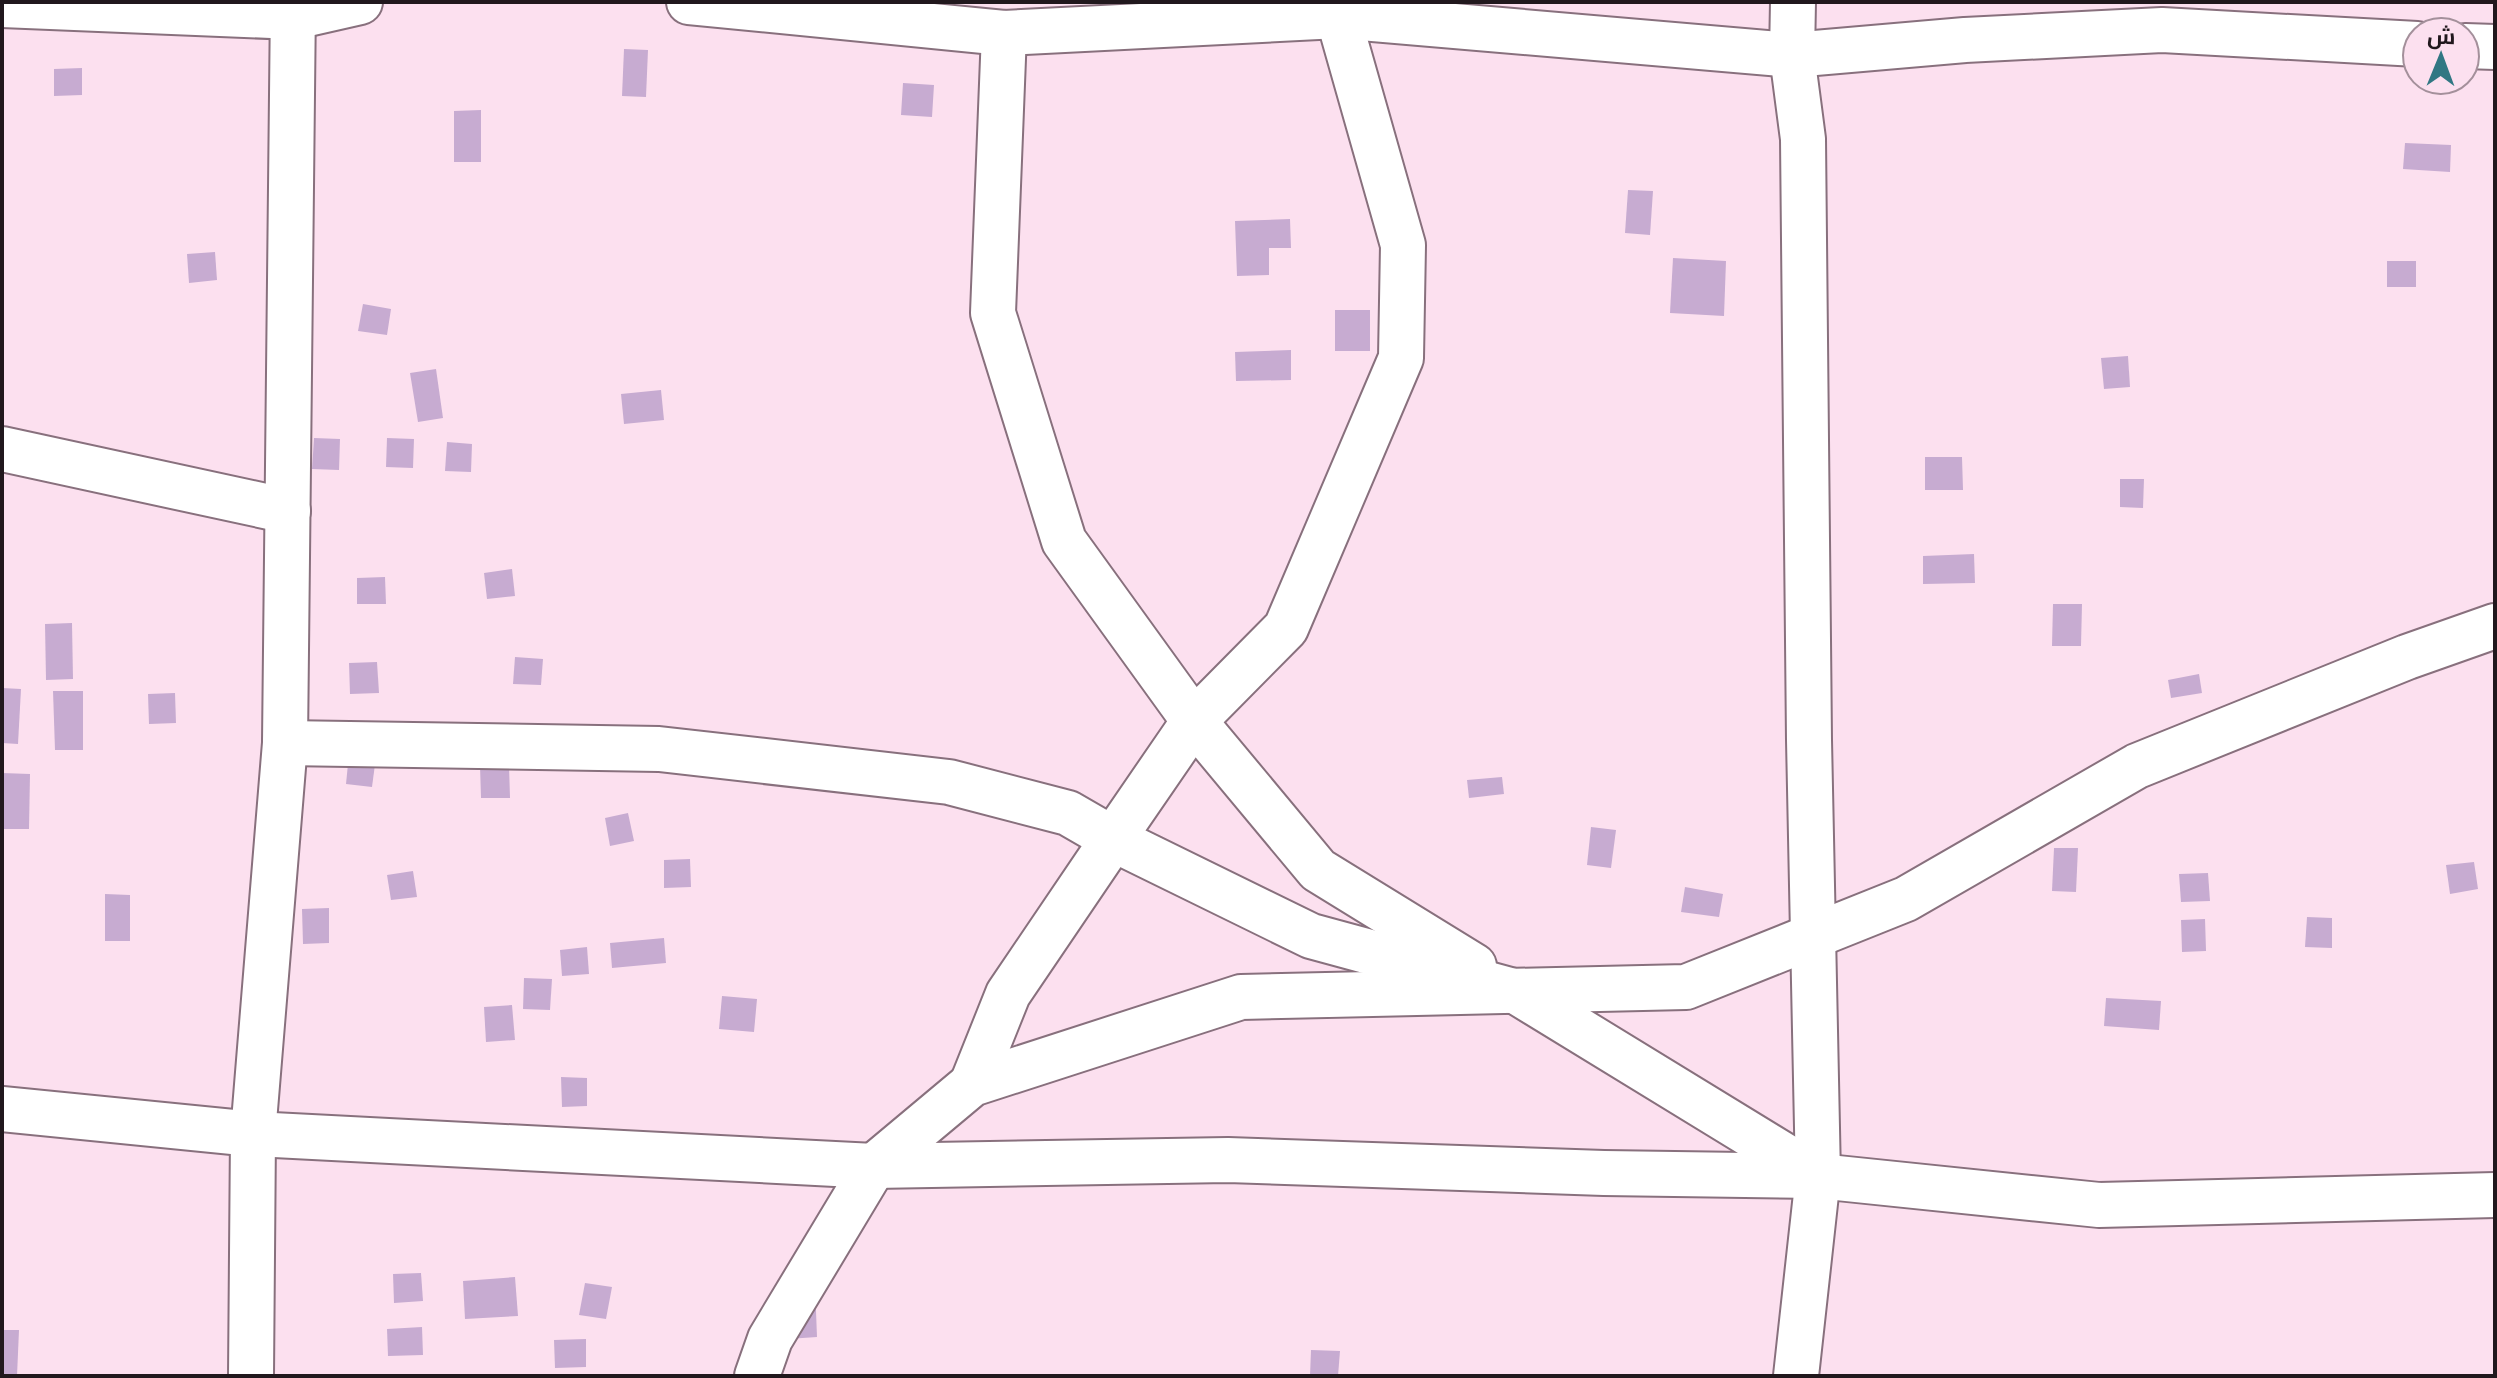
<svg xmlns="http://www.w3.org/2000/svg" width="2497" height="1378" font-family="'Alegreya Sans',Cairo,sans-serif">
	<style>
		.building { fill: #c7abd1 }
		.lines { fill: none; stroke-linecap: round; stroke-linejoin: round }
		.minor-casing { stroke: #88707d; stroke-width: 48 }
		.minor { stroke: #fff; stroke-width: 44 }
	</style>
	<rect width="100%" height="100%" fill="#fce0ef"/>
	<!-- building -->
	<g class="building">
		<polygon points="624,49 648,50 646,97 622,96"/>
		<polygon points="82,68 82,95 54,96 54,69"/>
		<polygon points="903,83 934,85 932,117 901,115"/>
		<polygon points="481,110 481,162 454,162 454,111"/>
		<polygon points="2405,143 2451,145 2450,172 2403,169"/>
		<polygon points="1628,190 1653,191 1650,235 1625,233"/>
		<polygon points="1290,219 1291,248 1269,248 1269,275 1237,276 1235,221"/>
		<polygon points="215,252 217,280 189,283 187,254"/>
		<polygon points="1673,258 1726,261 1724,316 1670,313"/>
		<rect x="2387" y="261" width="29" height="26"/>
		<polygon points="363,304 391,309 387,335 358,331"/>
		<rect x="1335" y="310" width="35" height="41"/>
		<polygon points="1291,350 1291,380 1236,381 1235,352"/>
		<polygon points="2128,356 2130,387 2104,389 2101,358"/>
		<polygon points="436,369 443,418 418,422 410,373"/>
		<polygon points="661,390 664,420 624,424 621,394"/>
		<polygon points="314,438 340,439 339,470 312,469"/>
		<polygon points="387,438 414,439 413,468 386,467"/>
		<polygon points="447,442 472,444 471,472 445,471"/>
		<polygon points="1925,457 1962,457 1963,490 1925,490"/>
		<polygon points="2120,479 2144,479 2143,508 2120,507"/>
		<polygon points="1974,554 1975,583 1923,584 1923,556"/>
		<polygon points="512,569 515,596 487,599 484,573"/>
		<polygon points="385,577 386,604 357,604 357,578"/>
		<polygon points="2053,604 2082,604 2081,646 2052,646"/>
		<polygon points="72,623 73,679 46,680 45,624"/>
		<polygon points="515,657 543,659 541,685 513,684"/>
		<polygon points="377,662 379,693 350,694 349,663"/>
		<polygon points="2199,674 2202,693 2171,698 2168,680"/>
		<polygon points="2,688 21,689 18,744 2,743"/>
		<polygon points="53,691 83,691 83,750 55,750"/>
		<polygon points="175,693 176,723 149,724 148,694"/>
		<polygon points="349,754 376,757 372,787 346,784"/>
		<polygon points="509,765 510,798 481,798 480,766"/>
		<polygon points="2,773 30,774 29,829 2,829"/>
		<polygon points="1502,777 1504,794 1469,798 1467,780"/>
		<polygon points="628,813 634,841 610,846 605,818"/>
		<polygon points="1591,827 1616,830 1611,868 1587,865"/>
		<polygon points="2054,848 2078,848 2076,892 2052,891"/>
		<polygon points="690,859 691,887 664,888 664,860"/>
		<polygon points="2474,862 2478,889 2450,894 2446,865"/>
		<polygon points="413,871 417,897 391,900 387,875"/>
		<polygon points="2208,873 2210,901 2181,902 2179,874"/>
		<polygon points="1685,887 1723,894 1719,917 1681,912"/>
		<polygon points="105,894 130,895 130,941 105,941"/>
		<polygon points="329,908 329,943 303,944 302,909"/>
		<polygon points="2307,917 2332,918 2332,948 2305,947"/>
		<polygon points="2205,919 2206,951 2182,952 2181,920"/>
		<polygon points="664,938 666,963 612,968 610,943"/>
		<polygon points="587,947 589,974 562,976 560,950"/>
		<polygon points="524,978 552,979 550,1010 523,1009"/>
		<polygon points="722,996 757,999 754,1032 719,1029"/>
		<polygon points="2106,998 2161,1001 2159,1030 2104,1026"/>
		<polygon points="512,1005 515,1040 486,1042 484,1007"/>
		<polygon points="561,1077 587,1078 587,1106 562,1107"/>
		<polygon points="421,1273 423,1301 394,1303 393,1274"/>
		<polygon points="515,1277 518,1316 465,1319 463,1281"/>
		<polygon points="585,1283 612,1287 606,1319 579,1315"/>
		<polygon points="815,1285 817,1337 788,1339"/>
		<polygon points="422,1327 423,1355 388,1356 387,1329"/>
		<polygon points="2,1330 19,1330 17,1376 2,1376"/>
		<polygon points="586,1339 586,1367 555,1368 554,1340"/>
		<polygon points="1311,1350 1340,1351 1338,1376 1310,1376"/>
	</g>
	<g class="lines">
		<defs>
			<g id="minor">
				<polyline points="689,2 1004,33 1338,16 1792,55 1965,40 2162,30 2417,44"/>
				<polyline points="1793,2 1792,55 1803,139 1809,740 1818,1176 1796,1376"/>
				<polyline points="2,5 294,17 360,2"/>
				<polyline points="1004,33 993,313 1064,541 1194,721 1318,870 1474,966"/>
				<polyline points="2465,46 2495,47"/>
				<polyline points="2,449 288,511"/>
				<polyline points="285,743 659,749 949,782 1068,813 1113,839 1311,936 1517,992 1816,1175"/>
				<polyline points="972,1084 1008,994 1113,839 1194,721 1286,628 1401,358 1403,245 1334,2"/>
				<polyline points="2,1109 253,1134 874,1166 1228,1160 1604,1173 1818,1176 2099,1205 2495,1195"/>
				<polyline points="251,1376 253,1134 285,743 293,2"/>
				<polyline points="757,1376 770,1339 874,1166 972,1084 1241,997 1686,987 1906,899 2137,766 2407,657 2495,626"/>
			</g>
		</defs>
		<!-- minor casing -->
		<use href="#minor" class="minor-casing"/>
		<!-- minor -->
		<use href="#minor" class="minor"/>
	</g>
	<!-- border -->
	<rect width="2497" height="1378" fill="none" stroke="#21181d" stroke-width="8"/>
	<!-- north arrow -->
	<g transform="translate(2441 56) rotate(1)"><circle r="38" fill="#fce0ef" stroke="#a4909b" stroke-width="2"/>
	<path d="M0-6L14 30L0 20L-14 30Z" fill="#317783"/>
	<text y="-12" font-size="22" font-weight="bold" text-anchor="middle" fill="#21181d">ش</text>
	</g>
</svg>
